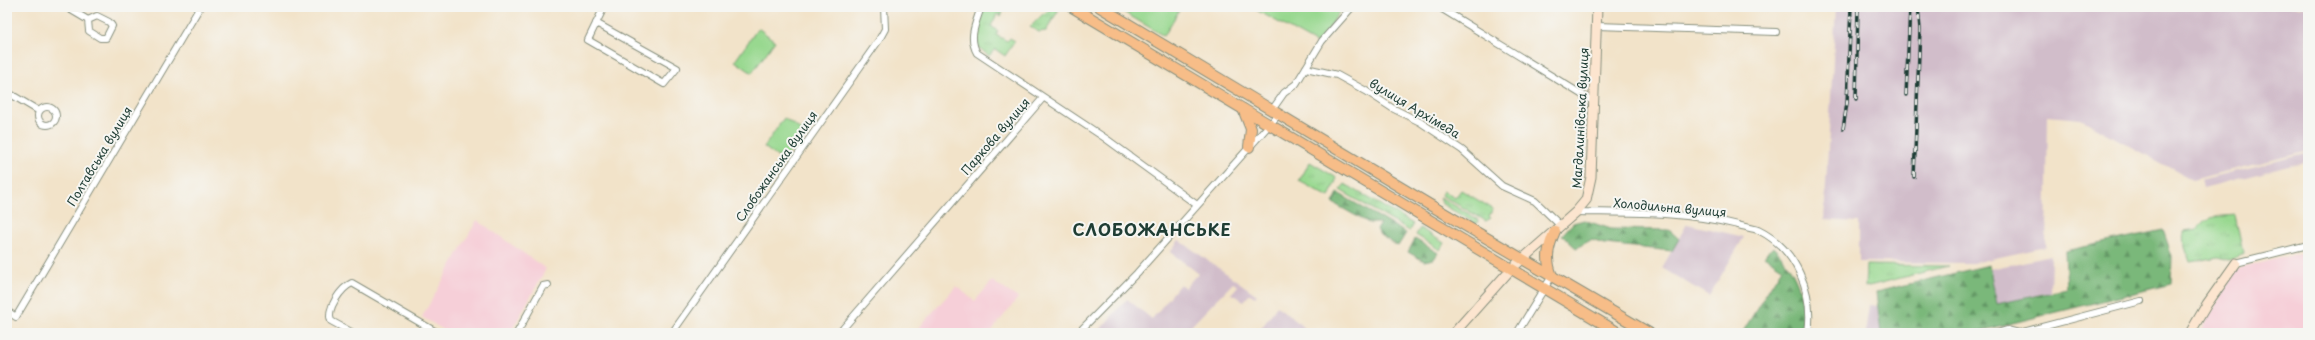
<svg xmlns="http://www.w3.org/2000/svg" width="2315" height="340" font-family="'Playpen Sans',sans-serif">
	<style>
		.built { fill: #f6cfd8 }
		.industrial { fill: #d1bdca }
		.grass { fill: url(#grass-tufts); stroke: #5c8a62 }
		.forest { fill: url(#forest-firs); stroke: #4c7a57 }
		.park { fill: #98d88f; stroke: #5c8a62 }
		.lines { fill: none; stroke-linecap: round; stroke-linejoin: round }
		.street-casing { stroke: #88907e; stroke-width: 8 }
		.secondary-casing { stroke: #88907e; stroke-width: 11 }
		.primary-casing { stroke: #88907e; stroke-width: 12 }
		.street { stroke: #fff; stroke-width: 6 }
		.secondary { stroke: #fce5cf; stroke-width: 9 }
		.primary { stroke: #f7bd88; stroke-width: 10 }
		.rail-casing { stroke: #1f3d34; stroke-width: 3.5 }
		.rail { stroke: #f6f6f2; stroke-width: 2; stroke-dasharray: 6; stroke-linecap: butt }
		.labels { text-anchor: middle; dominant-baseline: central; stroke-width: 4; stroke-linejoin: round; paint-order: stroke }
		.street-label { font-size: 12px; fill: #1f3d34; stroke: #f6f6f2 }
		.district-label { font-size: 16px; font-weight: bold; letter-spacing: 1px; fill: #1f3d34; stroke: #f6f6f2 }
	</style>
	<defs>
		<pattern id="grass-tufts" width="24" height="20" patternUnits="userSpaceOnUse"><rect width="24" height="20" fill="#98d88f"/><path d="M3 7l-1-3M5 7V3M7 7l1-3M15 17l-1-3M17 17v-4M19 17l1-3" fill="none" stroke="#83ba7c"/></pattern>
		<pattern id="forest-firs" width="22" height="20" patternUnits="userSpaceOnUse"><rect width="22" height="20" fill="#7ab87a"/><path d="M5 1l3.5 6h-7zM16 11l3.5 6h-7z" fill="#639765"/></pattern>
	</defs>
	<rect width="100%" height="100%" fill="#f6f6f2"/>
	<filter id="ink" filterUnits="userSpaceOnUse"><feTurbulence type="fractalNoise" baseFrequency=".025" numOctaves="2"/><feDisplacementMap in="SourceGraphic" scale="8" xChannelSelector="R" yChannelSelector="G"/><feConvolveMatrix kernelMatrix="1 2 1 2 8 2 1 2 1" color-interpolation-filters="sRGB"/></filter>
	<filter id="wash" filterUnits="userSpaceOnUse"><feTurbulence type="fractalNoise" baseFrequency=".012" numOctaves="4" result="noise"/><feDisplacementMap in="SourceGraphic" scale="16" xChannelSelector="R" yChannelSelector="G"/><feGaussianBlur stdDeviation="0.9" result="paint"/><feColorMatrix in="noise" values="0 0 0 0 0 0 0 0 0 0 0 0 0 0 0 0 0 1.4 0 .05"/><feComposite in="paint" operator="in"/></filter>
	<g filter="url(#wash)">
		<rect width="100%" height="100%" fill="#f2e3c9"/>
		<!-- built -->
		<g class="built">
			<polygon points="477,220 546,269 510,333 449,333 422,317"/>
			<polygon points="2308,251 2308,333 2199,333 2237,269"/>
			<polygon points="992,281 1018,298 990,333 914,333 956,286 975,301"/>
		</g>
		<!-- industrial -->
		<g class="industrial">
			<polygon points="1836,7 2308,7 2308,151 2192,180 2081,119 2048,116 2046,247 1972,263 1859,262 1859,222 1824,220"/>
			<polygon points="2308,153 2308,161 2203,188 2201,180"/>
			<polygon points="1687,224 1744,237 1709,296 1662,268"/>
			<polygon points="1179,240 1257,295 1255,297 1250,294 1244,301 1231,294 1238,286 1233,283 1191,326 1187,331 1188,333 1097,333 1127,299 1152,319 1180,284 1185,288 1192,280 1198,273 1170,252"/>
			<polygon points="2051,256 2050,292 1997,304 1990,269"/>
			<polygon points="1869,305 1877,306 1881,333 1865,333"/>
			<polygon points="1277,306 1311,333 1258,333"/>
		</g>
		<!-- grass -->
		<g class="grass">
			<polygon points="983,7 1005,7 1001,16 997,14 991,26 998,31 996,35 1007,41 1010,38 1015,41 1005,56 995,49 989,56 977,46 976,31"/>
			<polygon points="1054,7 1058,7 1058,11 1046,31 1039,32 1030,27 1042,15"/>
			<polygon points="1310,162 1337,178 1329,197 1299,181"/>
			<polygon points="1345,184 1413,224 1409,231 1340,190"/>
			<polygon points="1461,190 1493,209 1489,216 1491,218 1486,221 1441,195 1443,191 1455,198"/>
			<polygon points="1440,197 1479,220 1476,224 1442,204"/>
			<path d="M2235,215l8,38 -11,8 -13,-4 -29,5 -5,-15 -1,-16 14,-2c7,-15 22,-12 37,-14z"/>
			<polygon points="1420,228 1444,243 1440,250 1416,235"/>
			<polygon points="1866,265 1948,266 1865,287"/>
		</g>
		<!-- forest -->
		<g class="forest">
			<polygon points="1338,193 1406,233 1398,246 1380,235 1377,229 1380,223 1369,223 1333,203"/>
			<polygon points="1584,220 1611,229 1669,230 1679,239 1672,251 1605,244 1591,240 1576,248 1562,235 1573,223"/>
			<polygon points="2163,230 2172,256 2171,284 1972,333 1881,333 1876,292 1989,265 1997,304 2067,289 2065,251"/>
			<polygon points="1415,239 1438,253 1434,259 1424,261 1408,252"/>
			<path d="M1773,247c23,23 36,53 27,86h-58l40,-65 -18,-12z"/>
		</g>
		<!-- park -->
		<g class="park">
			<polygon points="1115,7 1181,7 1164,36"/>
			<polygon points="1251,7 1342,7 1319,45"/>
			<polygon points="758,28 775,41 752,73 735,61"/>
			<polygon points="784,118 804,132 783,161 764,147"/>
		</g>
	</g>
	<g filter="url(#ink)">
		<g class="lines">
			<defs>
				<g id="street">
					<polyline points="66,7 88,20"/>
					<path d="M981,7c-5,16 -13,30 -4,46l128,85 92,67"/>
					<polyline points="1439,7 1594,102"/>
					<polygon points="97,16 109,22 112,26 106,38 100,38 89,31 88,20"/>
					<polyline points="596,23 677,68 664,84 588,40 604,7"/>
					<polyline points="1597,26 1776,32"/>
					<polyline points="1306,68 1337,75 1366,91 1392,108 1420,122 1462,150 1502,186 1535,201 1561,226"/>
					<polyline points="7,92 39,111"/>
					<circle cx="47" cy="116" r="9"/>
					<polyline points="1272,110 1284,93 1296,84 1322,41 1352,7"/>
					<path d="M1576,212c53,1 110,-1 162,13 6,2 14,3 20,5 39,19 56,63 50,103"/>
					<polyline points="2236,263 2308,245"/>
					<polyline points="7,311 16,317 200,7"/>
					<path d="M353,333l-22,-12c-5,-12 10,-33 21,-38l86,50"/>
					<polyline points="517,333 543,286 548,285"/>
					<polyline points="672,333 879,40 885,29 884,7"/>
					<polyline points="839,333 1043,98"/>
					<polyline points="1078,333 1137,273 1279,114"/>
					<polyline points="1517,333 1552,276"/>
					<polyline points="1997,333 2007,330 2019,333 2141,301"/>
				</g>
				<g id="secondary">
					<polyline points="1454,333 1511,269 1576,212 1586,200 1591,177 1597,7"/>
					<polyline points="2190,333 2207,304 2236,263"/>
				</g>
				<g id="primary">
					<polyline points="1072,7 1619,333"/>
					<polyline points="1100,7 1430,205 1649,333"/>
					<polyline points="1243,109 1251,129 1249,147"/>
					<path d="M1552,276c-7,-17 -4,-29 3,-45"/>
				</g>
			</defs>
			<!-- street casing -->
			<use href="#street" class="street-casing"/>
			<!-- secondary casing -->
			<use href="#secondary" class="secondary-casing"/>
			<!-- primary casing -->
			<use href="#primary" class="primary-casing"/>
			<!-- street -->
			<use href="#street" class="street"/>
			<!-- secondary -->
			<use href="#secondary" class="secondary"/>
			<!-- primary -->
			<use href="#primary" class="primary"/>
			<defs>
				<g id="rail">
					<polyline points="1906,95 1910,7"/>
					<polyline points="1856,99 1858,7"/>
					<polyline points="1843,129 1847,103 1851,7"/>
					<polyline points="1914,177 1920,29 1918,7"/>
				</g>
			</defs>
			<!-- rail casing -->
			<use href="#rail" class="rail-casing"/>
			<!-- rail -->
			<use href="#rail" class="rail"/>
		</g>
	</g>
	<g class="labels">
		<!-- street labels -->
		<g class="street-label">
			<text transform="translate(1415 108) rotate(31)">вулиця Архімеда</text>
			<text transform="translate(1580 118) rotate(-87)">Магдалинівська вулиця</text>
			<text transform="translate(995 136) rotate(-49)">Паркова вулиця</text>
			<text transform="translate(99 156) rotate(-59)">Полтавська вулиця</text>
			<text transform="translate(776 166) rotate(-55)">Слобожанська вулиця</text>
			<text transform="translate(1670 207) rotate(5)">Холодильна вулиця</text>
		</g>
		<!-- district labels -->
		<g class="district-label">
			<text x="1152" y="229">СЛОБОЖАНСЬКЕ</text>
		</g>
	</g>
	<!-- margin -->
	<rect width="2315" height="340" fill="none" stroke="#f6f6f2" stroke-width="24"/>
</svg>
